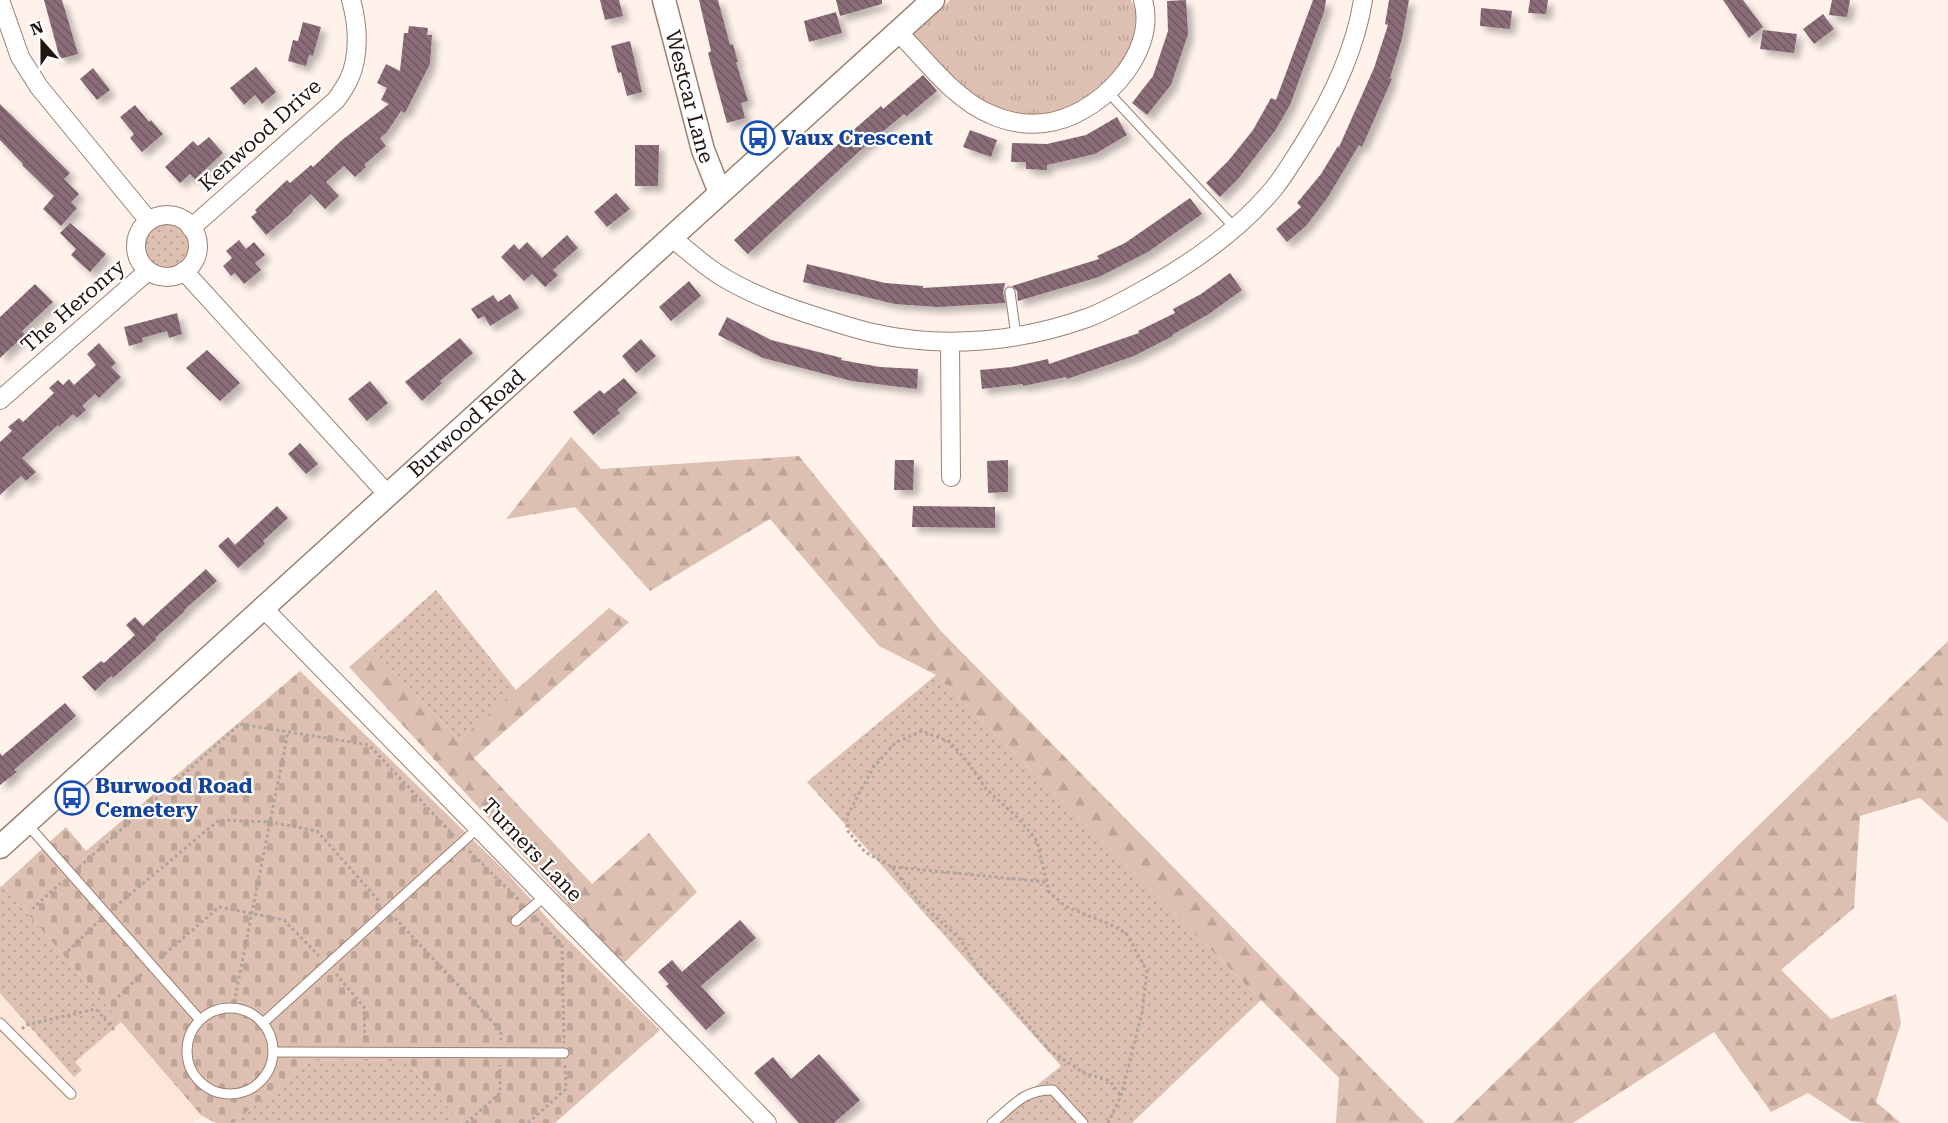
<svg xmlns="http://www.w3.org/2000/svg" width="1948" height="1123" font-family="'Roboto Serif',serif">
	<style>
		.built { fill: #fde6da }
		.grass { fill: url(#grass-dots) }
		.forest { fill: url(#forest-firs) }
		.cemetery { fill: url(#cemetery-stones) }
		.park { fill: url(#park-tufts) }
		.building { fill: url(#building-back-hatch); filter: url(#shadow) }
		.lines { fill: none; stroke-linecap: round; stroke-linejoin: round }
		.service-casing { stroke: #9c8172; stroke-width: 11 }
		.minor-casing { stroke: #9c8172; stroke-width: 20 }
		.tertiary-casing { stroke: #9c8172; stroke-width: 25 }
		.path { stroke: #afa39d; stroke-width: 3; stroke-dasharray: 3 3; stroke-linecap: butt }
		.service { stroke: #fff; stroke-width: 9 }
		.minor { stroke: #fff; stroke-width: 18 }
		.tertiary { stroke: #fff; stroke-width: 22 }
		.labels { text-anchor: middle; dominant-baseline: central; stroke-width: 4.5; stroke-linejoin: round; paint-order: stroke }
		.street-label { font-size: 21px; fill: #201510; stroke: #fff }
		.transit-label { font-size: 21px; font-weight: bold; fill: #164399; stroke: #fff; text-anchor: start }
	</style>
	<defs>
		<pattern id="grass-dots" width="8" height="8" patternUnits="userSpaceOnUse" patternTransform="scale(1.5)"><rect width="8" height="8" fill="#ddc0b1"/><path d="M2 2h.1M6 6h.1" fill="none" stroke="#bda497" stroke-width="1.8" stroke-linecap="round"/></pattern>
		<pattern id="forest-firs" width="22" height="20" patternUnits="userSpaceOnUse" patternTransform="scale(1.5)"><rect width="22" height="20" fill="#ddc0b1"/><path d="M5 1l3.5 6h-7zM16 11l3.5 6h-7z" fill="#bda497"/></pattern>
		<pattern id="cemetery-stones" width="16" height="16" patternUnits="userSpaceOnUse" patternTransform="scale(1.5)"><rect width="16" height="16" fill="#ddc0b1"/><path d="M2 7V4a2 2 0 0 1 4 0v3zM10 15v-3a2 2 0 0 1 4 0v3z" fill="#bda497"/></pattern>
		<pattern id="park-tufts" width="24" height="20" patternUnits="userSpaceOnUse" patternTransform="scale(1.5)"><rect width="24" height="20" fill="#ddc0b1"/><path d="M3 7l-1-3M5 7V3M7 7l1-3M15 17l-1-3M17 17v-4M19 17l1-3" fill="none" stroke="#bda497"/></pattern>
		<pattern id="building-back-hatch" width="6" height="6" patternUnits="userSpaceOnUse" patternTransform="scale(1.5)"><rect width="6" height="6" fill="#8a6d78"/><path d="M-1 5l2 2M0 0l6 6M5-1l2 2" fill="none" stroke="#705861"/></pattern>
		<filter id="shadow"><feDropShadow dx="5.5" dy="5.5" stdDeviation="3" flood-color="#0004"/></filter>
	</defs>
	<rect width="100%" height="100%" fill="#fef2eb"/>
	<!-- built -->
	<polygon class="built" points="3,885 202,1116 194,1123 0,1123 0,887"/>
	<!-- grass -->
	<g class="grass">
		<path d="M165,220c22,3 27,14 27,35 -6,7 -13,16 -22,17 -20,2 -37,-23 -25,-40 5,-7 12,-9 20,-12z"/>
		<polygon points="436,590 516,690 459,740 371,648"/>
		<polygon points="936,675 1261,1000 1132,1123 989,1123 1061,1066 807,782"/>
		<polygon points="3,885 121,1022 75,1062 82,1070 74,1077 0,993 0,887"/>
		<polygon points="311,1060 407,1061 462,1123 233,1123"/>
	</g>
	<!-- forest -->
	<g class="forest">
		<polygon points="571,437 601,469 799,456 940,630 1425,1123 1336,1123 1339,1078 936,675 879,646 770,519 650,591 575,507 506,519"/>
		<polygon points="609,608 629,622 474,758 592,884 649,833 697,892 623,964 349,667 371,648 459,740"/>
		<polygon points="1948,641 1948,823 1920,798 1860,816 1854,908 1781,970 1831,1019 1896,994 1901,1023 1876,1102 1901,1123 1867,1123 1851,1121 1808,1093 1771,1112 1714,1032 1573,1123 1453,1123"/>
	</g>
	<!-- cemetery -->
	<polygon class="cemetery" points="300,671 508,874 557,929 660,1030 555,1123 462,1123 407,1061 311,1060 233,1123 216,1123 202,1116 3,885 66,827 86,851"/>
	<!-- park -->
	<polygon class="park" points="950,0 1131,0 1137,12 1134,49 1100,94 1062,112 1020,117 975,101 912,36"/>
	<!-- building -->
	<g class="building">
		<polygon points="44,0 62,0 78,54 60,59"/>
		<polygon points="600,0 619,0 623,16 605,20"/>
		<polygon points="699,0 718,0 730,45 733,44 738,62 736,62 748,101 741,103 745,118 727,123 708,53 711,51"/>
		<polygon points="836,0 882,0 882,4 840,16"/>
		<polygon points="1186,0 1188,34 1171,85 1147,115 1132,103 1153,76 1168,31 1167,1"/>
		<polygon points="1313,0 1326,0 1324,12 1290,105 1275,131 1239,178 1220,197 1206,183 1229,160 1253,130 1271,98 1276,100"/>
		<polygon points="1389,0 1409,0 1402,39 1390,78 1392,79 1362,147 1359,145 1328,197 1306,226 1287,242 1276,229 1301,207 1297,203 1321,174 1338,146 1339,147 1374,68 1388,25 1385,24"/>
		<polygon points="1530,0 1548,0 1546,14 1528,13"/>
		<polygon points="1723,0 1743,0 1763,27 1749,38"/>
		<polygon points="1832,0 1850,0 1847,17 1829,15"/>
		<polygon points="1481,8 1512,11 1510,29 1480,26"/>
		<polygon points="836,12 842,33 809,42 804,21"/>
		<polygon points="1823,14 1834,29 1814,44 1803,29"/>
		<polygon points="303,22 321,27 313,56 309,55 306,66 288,61 293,40 298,41"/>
		<polygon points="409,26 428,28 427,35 432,35 430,64 405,113 401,111 387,132 380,138 386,146 364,165 366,167 355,177 344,166 326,182 339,196 325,209 311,194 292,211 293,212 266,235 251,217 257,212 255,210 287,180 290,183 311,165 313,167 342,140 389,104 381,100 387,88 377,83 386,64 400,71 404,33 408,33"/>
		<polygon points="1763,30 1797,34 1794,53 1760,49"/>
		<polygon points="630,41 642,92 627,96 621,72 618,73 611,46"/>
		<polygon points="256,67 276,92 262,104 255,95 244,105 230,88"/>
		<polygon points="93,68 110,90 97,100 80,79"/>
		<polygon points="923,75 937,91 907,116 904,114 863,148 748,254 734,240 858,126 881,106 883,109"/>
		<polygon points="0,104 70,173 64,179 79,194 71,202 77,208 61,226 43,209 54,196 22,165 23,164 0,140"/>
		<polygon points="135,105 149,122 151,120 163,134 142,152 130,138 134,134 120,117"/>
		<polygon points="1117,117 1127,135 1095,154 1047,165 1047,170 1026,169 1026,162 1011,162 1012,143 1047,144 1086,135"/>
		<polygon points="970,130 997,140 991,157 963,147"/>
		<polygon points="209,137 223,153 195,179 190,174 180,183 165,167 193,141 198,146"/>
		<polygon points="635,145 659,145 658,186 635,186"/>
		<polygon points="616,193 630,209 607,227 594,212"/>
		<polygon points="1190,198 1202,214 1148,252 1099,277 1018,301 1017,291 1012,286 1099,259 1097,256 1125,243"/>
		<polygon points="70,223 106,254 90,272 71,255 76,249 60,233"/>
		<polygon points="567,235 578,248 553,270 558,275 545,287 532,274 524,281 501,257 514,244 519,250 527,242 542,258"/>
		<polygon points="239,240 246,249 254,242 265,255 255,263 261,270 244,284 235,273 231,276 223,266 232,258 226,251"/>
		<polygon points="807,264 885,283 923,286 923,288 1005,283 1003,292 1005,303 938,307 895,304 803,282"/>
		<polygon points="1230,273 1242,290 1209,314 1172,335 1173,336 1134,356 1067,379 1066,377 1023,386 1023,384 982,389 980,370 1012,367 1048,359 1049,364 1139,333 1138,331 1175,313 1173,309 1201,294"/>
		<polygon points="689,281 701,296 671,321 659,307"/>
		<polygon points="35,284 53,302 22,331 25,335 0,358 0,317"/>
		<polygon points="510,294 519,308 490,326 484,316 478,319 471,309 493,295 498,302"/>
		<polygon points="177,313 182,334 169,338 167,331 142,338 143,342 129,346 124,327"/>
		<polygon points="727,317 771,340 842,358 841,360 880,367 918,369 917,389 852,381 763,358 718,335"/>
		<polygon points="460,338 473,353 440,381 442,383 422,401 405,382"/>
		<polygon points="641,339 656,356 636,373 622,356"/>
		<polygon points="99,343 116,363 111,367 121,377 99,398 95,394 82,406 86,410 77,418 73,414 59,427 58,425 22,458 36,472 26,481 21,476 0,495 0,442 12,431 8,427 19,418 23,422 54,393 49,388 58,380 63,385 69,379 74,385 96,365 87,354"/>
		<polygon points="207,350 240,383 220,401 186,368"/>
		<polygon points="624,378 637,393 617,410 620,413 593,435 573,412 600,390 604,394"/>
		<polygon points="370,381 388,403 367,421 348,399"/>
		<polygon points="300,443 318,464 306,474 288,454"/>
		<polygon points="895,460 914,460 913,490 894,490"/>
		<polygon points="1008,460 1008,492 988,493 987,461"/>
		<polygon points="277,506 288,518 263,541 265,544 238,568 218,546 228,537 235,545"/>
		<polygon points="913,506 995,507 995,528 912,527"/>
		<polygon points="206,569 217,581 184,610 185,611 155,638 157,639 113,678 111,676 95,691 82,677 101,661 104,663 135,635 126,625 135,617 143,626"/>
		<polygon points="65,703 76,716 14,770 17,772 0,785 0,753 2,756"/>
		<polygon points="740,920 756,938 701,986 725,1013 706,1030 666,986 669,984 658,972 672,960 682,972"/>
		<polygon points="819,1054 860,1100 834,1123 799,1123 754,1073 773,1057 791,1079"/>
	</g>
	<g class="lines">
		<defs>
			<g id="service">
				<polyline points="1108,92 1234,227"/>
				<polyline points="1010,292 1016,336"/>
				<polyline points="27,824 200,1020"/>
				<polyline points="516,921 545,896"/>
				<circle cx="230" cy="1051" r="43"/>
				<polyline points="0,1023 71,1094"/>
				<polyline points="263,1023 478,828"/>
				<polyline points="274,1052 564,1053"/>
				<path d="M992,1123c21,-17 32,-34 61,-33l30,33"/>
			</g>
			<g id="minor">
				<polyline points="0,0 20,57 39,87 149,221"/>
				<path d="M898,32c27,27 57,68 92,82 17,8 36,11 54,9 52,-5 115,-68 99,-123"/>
				<circle cx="167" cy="246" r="31"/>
				<path d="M191,228l145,-128c5,-7 10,-14 13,-21 11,-23 9,-55 2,-79"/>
				<path d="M671,237c16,13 32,28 50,39 31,19 65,31 100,42 17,5 34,11 52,15 70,16 147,9 214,-15 24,-9 47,-23 69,-35 43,-25 87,-57 119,-96 10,-13 19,-28 28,-42 27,-43 52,-93 60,-145"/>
				<polyline points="184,271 389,496"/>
				<polyline points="950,342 951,477"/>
				<polyline points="0,400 148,271"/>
				<polyline points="264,609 767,1123"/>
			</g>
			<g id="tertiary">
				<path id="s1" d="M664,0l39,150 17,43"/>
				<path id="s2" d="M0,847l933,-847"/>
			</g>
		</defs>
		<!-- service casing -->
		<use href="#service" class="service-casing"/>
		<!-- minor casing -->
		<use href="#minor" class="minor-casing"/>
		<!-- tertiary casing -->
		<use href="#tertiary" class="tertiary-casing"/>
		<!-- path -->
		<g class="path">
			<polyline points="469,851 520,901"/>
			<polyline points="79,867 240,724 369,745 454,836"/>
			<polyline points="893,867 1046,882"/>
			<polyline points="115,907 219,820 270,822 317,831 380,902"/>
			<polyline points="32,909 63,881"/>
			<polyline points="395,918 501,1031 501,1040"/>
			<polyline points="537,919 562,945 564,1043"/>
			<polyline points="68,951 99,921"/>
			<polyline points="160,958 219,907 284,920 319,956"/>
			<polyline points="336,974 364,1007 365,1041"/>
			<polyline points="118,997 144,972"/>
			<polyline points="233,1008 288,732"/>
			<polyline points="22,1029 26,1025 96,1009 115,1031"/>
			<polyline points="466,1123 500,1093 500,1065"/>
			<polyline points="528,1123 566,1089 565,1064"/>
			<polyline points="1108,1123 1121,1096 1142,1013 1147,971 1126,933 1109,924 1067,907 1049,892 1037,841 1019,819 986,789 967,761 950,742 922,731 895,743 873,768 847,816 847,830 865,852 892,867 919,902 961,940 979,972 1010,1003 1049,1050 1084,1073 1110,1081 1121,1096"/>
		</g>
		<!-- service -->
		<use href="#service" class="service"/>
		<!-- minor -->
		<use href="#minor" class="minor"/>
		<!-- tertiary -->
		<use href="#tertiary" class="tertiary"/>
	</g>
	<!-- icons -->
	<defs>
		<symbol id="bus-ring" viewBox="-11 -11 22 22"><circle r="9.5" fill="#fff" stroke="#1a4fb4" stroke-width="1.5"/><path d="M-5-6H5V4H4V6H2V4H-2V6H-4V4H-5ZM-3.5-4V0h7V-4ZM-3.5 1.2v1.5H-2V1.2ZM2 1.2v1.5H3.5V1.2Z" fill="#1a4fb4"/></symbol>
	</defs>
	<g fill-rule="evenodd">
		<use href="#bus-ring" x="739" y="119" width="38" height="38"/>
		<use href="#bus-ring" x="53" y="779" width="38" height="38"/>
	</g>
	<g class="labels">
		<!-- street labels -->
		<g class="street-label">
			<text stroke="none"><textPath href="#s1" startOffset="100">Westcar Lane</textPath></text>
			<text transform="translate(260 135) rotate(-42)">Kenwood Drive</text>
			<text transform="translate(73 306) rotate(-41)">The Heronry</text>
			<text stroke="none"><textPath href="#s2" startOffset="630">Burwood Road</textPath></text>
			<text transform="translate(532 850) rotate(46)">Turners Lane</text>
		</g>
		<!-- transit labels -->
		<g class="transit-label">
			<text x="781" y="138">Vaux Crescent</text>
			<text x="95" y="786">Burwood Road<tspan x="95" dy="24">Cemetery</tspan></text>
		</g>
	</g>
	<!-- north arrow -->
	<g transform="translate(42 42) rotate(339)" stroke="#ffffff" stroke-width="4.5" paint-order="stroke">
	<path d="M0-4.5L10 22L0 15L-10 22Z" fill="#201510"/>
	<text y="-9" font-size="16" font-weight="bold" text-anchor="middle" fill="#201510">N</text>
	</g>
</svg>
